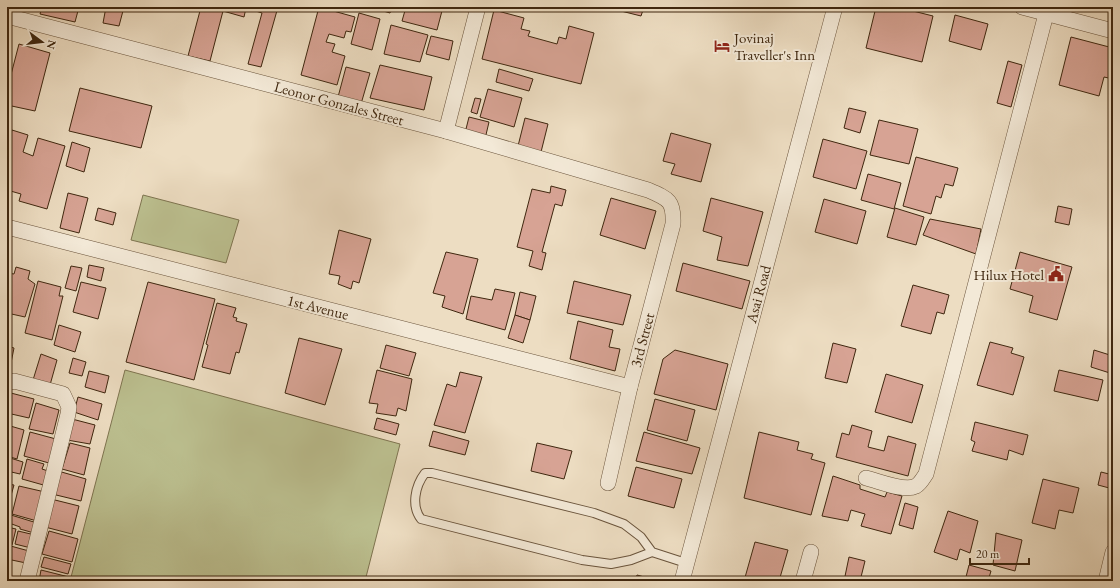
<svg xmlns="http://www.w3.org/2000/svg" width="1120" height="588" font-family="'EB Garamond',serif">
	<style>
		.green { fill: #bcc090; stroke: #7e7450 }
		.building { fill: #d7a394; stroke: #3f270f }
		.lines { fill: none; stroke-linecap: round; stroke-linejoin: round }
		.service-casing { stroke: #6a543c; stroke-width: 10 }
		.minor-casing { stroke: #6a543c; stroke-width: 16 }
		.service { stroke: #f3e9d7; stroke-width: 8 }
		.minor { stroke: #f3e9d7; stroke-width: 15 }
		.labels { text-anchor: middle; dominant-baseline: central; stroke-width: 4; stroke-linejoin: round; paint-order: stroke }
		.poi-label { font-size: 15px; fill: #3f270f; stroke: #f3e9d7; text-anchor: start }
		.street-label { font-size: 15px; fill: #3f270f; stroke: #f3e9d7 }
	</style>
	<rect width="100%" height="100%" fill="#edddc2"/>
	<filter id="stains"><feTurbulence type="fractalNoise" baseFrequency=".005" numOctaves="4"/><feColorMatrix values="0 0 0 0 .2 0 0 0 0 .09 0 0 0 0 .02 0 0 0 .5 -.17"/></filter>
	<radialGradient id="worn" r=".72"><stop offset=".6" stop-color="#630" stop-opacity="0"/><stop offset="1" stop-color="#630" stop-opacity=".3"/></radialGradient>
	<!-- green -->
	<g class="green">
		<polygon points="143,195 239,220 226,263 131,240"/>
		<polygon points="125,370 400,444 365,581 70,581"/>
	</g>
	<!-- building -->
	<g class="building">
		<polygon points="42,7 79,7 75,22 40,14"/>
		<polygon points="106,7 124,7 119,26 103,23"/>
		<polygon points="201,7 278,7 261,67 248,64 262,13 246,8 244,17 223,11 210,61 188,56"/>
		<polygon points="319,7 355,17 351,32 346,31 344,38 329,34 326,42 335,44 332,52 345,56 337,85 301,75"/>
		<polygon points="370,7 392,7 390,13"/>
		<polygon points="406,7 443,7 437,30 402,21"/>
		<polygon points="605,7 644,7 641,16"/>
		<polygon points="876,7 897,7 933,16 922,62 866,48"/>
		<polygon points="494,10 524,18 521,29 530,31 528,36 557,44 559,37 566,39 569,26 594,33 581,84 482,59"/>
		<polygon points="359,13 380,19 372,50 351,44"/>
		<polygon points="955,15 988,24 981,50 949,41"/>
		<polygon points="391,25 428,35 420,62 384,54"/>
		<polygon points="431,36 453,41 449,60 426,54"/>
		<polygon points="1071,37 1113,48 1113,79 1104,77 1099,96 1059,85"/>
		<polygon points="19,44 50,53 35,111 7,105 7,90"/>
		<polygon points="1008,61 1022,65 1011,107 997,103"/>
		<polygon points="380,65 432,77 424,110 370,98"/>
		<polygon points="346,67 370,73 361,104 338,97"/>
		<polygon points="499,69 533,79 529,91 496,82"/>
		<polygon points="80,88 152,106 141,148 69,131"/>
		<polygon points="488,89 522,98 514,127 480,117"/>
		<polygon points="475,98 481,99 477,114 471,112"/>
		<polygon points="849,108 866,112 860,133 844,128"/>
		<polygon points="469,117 489,122 485,139 465,133"/>
		<polygon points="525,118 548,124 541,152 518,146"/>
		<polygon points="879,120 918,129 909,164 870,155"/>
		<polygon points="12,130 28,135 23,152 33,156 38,138 65,146 47,209 19,201 21,194 7,190 7,149"/>
		<polygon points="671,133 711,144 701,182 671,174 675,164 663,161"/>
		<polygon points="823,139 867,151 856,189 813,177"/>
		<polygon points="72,142 90,148 84,172 66,166"/>
		<polygon points="916,157 958,168 953,186 945,184 941,198 936,196 931,214 903,206"/>
		<polygon points="868,174 901,183 894,209 861,200"/>
		<polygon points="551,186 566,190 562,206 555,204 542,252 546,253 542,270 529,266 533,251 517,247 532,189 550,193"/>
		<polygon points="68,193 88,198 79,233 60,228"/>
		<polygon points="611,198 656,211 645,249 600,235"/>
		<polygon points="711,198 763,212 748,266 717,260 722,237 703,231"/>
		<polygon points="824,199 866,211 857,244 815,232"/>
		<polygon points="1058,206 1072,209 1069,225 1055,222"/>
		<polygon points="98,208 116,213 113,225 95,220"/>
		<polygon points="895,208 924,217 916,245 887,237"/>
		<polygon points="930,219 981,229 976,254 923,235"/>
		<polygon points="339,230 371,239 359,283 353,281 351,289 338,284 340,276 329,274"/>
		<polygon points="446,252 478,259 463,314 442,307 445,296 433,293"/>
		<polygon points="1020,252 1072,267 1057,320 1029,312 1033,296 1010,289"/>
		<polygon points="683,263 750,281 742,309 676,291"/>
		<polygon points="89,265 104,268 101,281 87,277"/>
		<polygon points="71,266 82,268 76,291 65,288"/>
		<polygon points="16,267 30,271 28,279 35,284 25,317 7,313 7,273 14,274"/>
		<polygon points="38,281 61,287 59,296 63,296 52,340 25,333"/>
		<polygon points="574,281 631,295 623,325 567,313"/>
		<polygon points="81,282 106,288 98,319 73,312"/>
		<polygon points="148,282 215,299 194,380 126,362"/>
		<polygon points="913,285 949,295 944,314 937,312 931,334 901,326"/>
		<polygon points="495,289 515,293 505,330 466,319 471,296 492,300"/>
		<polygon points="520,292 536,296 530,320 515,315"/>
		<polygon points="217,303 236,308 233,317 237,318 236,321 247,324 239,353 236,352 230,374 202,367 208,345 206,344"/>
		<polygon points="515,315 530,320 523,343 508,338"/>
		<polygon points="578,321 613,330 609,347 620,349 615,371 570,359"/>
		<polygon points="59,325 81,332 75,352 54,345"/>
		<polygon points="299,338 342,349 325,405 285,393"/>
		<polygon points="990,342 1013,348 1011,353 1024,357 1013,395 977,385"/>
		<polygon points="833,343 856,349 847,383 825,378"/>
		<polygon points="386,345 416,353 409,376 380,368"/>
		<polygon points="7,346 14,348 10,368 7,367"/>
		<polygon points="675,350 728,364 716,410 654,394 663,359"/>
		<polygon points="1094,350 1113,356 1113,374 1091,367"/>
		<polygon points="41,354 57,360 50,385 33,380"/>
		<polygon points="73,358 86,362 82,376 69,373"/>
		<polygon points="377,370 412,379 406,411 398,408 396,416 376,413 378,404 369,403"/>
		<polygon points="1059,370 1103,380 1098,401 1054,391"/>
		<polygon points="89,371 109,376 105,393 85,387"/>
		<polygon points="460,372 482,377 465,433 434,425 447,384 456,387"/>
		<polygon points="886,374 923,385 912,423 875,412"/>
		<polygon points="7,392 34,399 29,418 7,413"/>
		<polygon points="78,397 102,404 98,420 74,412"/>
		<polygon points="655,399 695,410 687,441 647,430"/>
		<polygon points="36,403 59,410 53,434 29,429"/>
		<polygon points="377,418 399,424 396,435 374,429"/>
		<polygon points="72,419 95,425 90,444 67,440"/>
		<polygon points="975,422 1028,435 1023,455 1009,450 1007,460 972,451 975,442 971,440"/>
		<polygon points="7,425 24,430 17,459 7,456"/>
		<polygon points="852,425 872,431 868,447 884,451 888,436 916,444 908,476 836,457 842,433 849,435"/>
		<polygon points="433,431 469,441 465,455 429,446"/>
		<polygon points="30,432 56,439 49,463 24,456"/>
		<polygon points="644,432 700,448 692,474 636,461"/>
		<polygon points="759,432 799,442 797,450 813,454 811,459 825,463 811,515 744,498"/>
		<polygon points="70,443 90,448 84,475 62,469"/>
		<polygon points="537,443 572,451 564,479 531,471"/>
		<polygon points="7,457 23,462 20,474 7,471"/>
		<polygon points="27,459 44,464 42,469 51,472 47,486 22,479"/>
		<polygon points="636,467 682,479 674,508 628,496"/>
		<polygon points="58,471 86,479 81,501 52,494"/>
		<polygon points="1101,472 1113,475 1113,489 1098,485"/>
		<polygon points="833,476 860,485 860,489 885,497 887,492 902,496 891,534 861,526 865,514 851,510 848,521 822,516"/>
		<polygon points="1043,479 1079,488 1073,513 1059,510 1055,529 1032,523"/>
		<polygon points="7,484 14,485 10,499 7,498"/>
		<polygon points="19,486 45,492 37,521 12,514"/>
		<polygon points="51,499 79,506 72,534 45,527"/>
		<polygon points="905,503 918,507 913,529 899,525"/>
		<polygon points="948,511 978,521 970,553 960,549 957,560 934,552"/>
		<polygon points="11,515 37,523 34,533 20,529 20,527 9,523"/>
		<polygon points="7,527 16,529 12,545 7,544"/>
		<polygon points="18,531 35,535 31,548 15,544"/>
		<polygon points="49,531 78,539 72,562 42,554"/>
		<polygon points="996,533 1022,540 1015,571 993,565"/>
		<polygon points="755,542 788,550 779,581 744,581"/>
		<polygon points="7,545 29,551 26,563 7,559"/>
		<polygon points="44,557 71,564 68,574 41,567"/>
		<polygon points="849,557 865,561 860,581 844,581"/>
		<polygon points="969,565 991,571 988,581 965,581"/>
		<polygon points="41,570 69,577 68,581 39,581"/>
		<polygon points="637,575 659,581 635,581"/>
		<polygon points="7,577 19,580 19,581 7,581"/>
	</g>
	<g class="lines">
		<defs>
			<path id="service" d="M652,552l-21,8 -20,4 -29,-4 -161,-41c-10,-13 -6,-33 4,-46h7l162,40 30,11 17,13 11,15 34,11"/>
			<g id="minor">
				<polyline points="1022,7 1113,31"/>
				<path d="M7,16l439,115 202,59c21,9 26,11 25,34l-43,163 -22,96"/>
				<polyline points="446,131 478,7"/>
				<polyline points="7,227 630,387"/>
				<polyline points="7,383 14,381 63,394 69,407 68,414 27,581"/>
				<path d="M866,478c13,3 38,14 50,8 5,-3 7,-8 10,-12l120,-460"/>
				<polyline points="682,581 835,7"/>
				<polyline points="803,581 811,552"/>
				<polyline points="1106,581 1113,552"/>
			</g>
		</defs>
		<!-- service casing -->
		<use href="#service" class="service-casing"/>
		<!-- minor casing -->
		<use href="#minor" class="minor-casing"/>
		<!-- service -->
		<use href="#service" class="service"/>
		<!-- minor -->
		<use href="#minor" class="minor"/>
	</g>
	<!-- icons -->
	<defs>
		<symbol id="hotel-bare" viewBox="-9 -9 18 18"><path d="M-6-4.5h1.5V1H6V5H4.5V3h-9V5H-6ZM-4 0a1.8 1.8 0 1 1 3.6 0ZM.5 0V-2.5h3Q6-2.5 6 0Z" fill="#8f2418" stroke="#f3e9d7" stroke-width="2.5" paint-order="stroke"/></symbol>
		<symbol id="civic-bare" viewBox="-9 -9 18 18"><path d="M-.6-6.5H3V-4.5H.6V-3L4-1V1h2V6H-6V1h2V-1L-.6-3ZM-1.2 2.5V6h2.4V2.5Z" fill="#8f2418" stroke="#f3e9d7" stroke-width="2.5" paint-order="stroke"/></symbol>
	</defs>
	<g fill-rule="evenodd">
		<use href="#hotel-bare" x="711" y="35" width="22" height="22"/>
		<use href="#civic-bare" x="1045" y="263" width="22" height="22"/>
	</g>
	<g class="labels">
		<!-- poi labels -->
		<g class="poi-label">
			<text x="734" y="37">Jovinaj<tspan x="734" dy="17">Traveller's Inn</tspan></text>
			<text x="1044" y="274" text-anchor="end">Hilux Hotel</text>
		</g>
		<!-- street labels -->
		<g class="street-label">
			<text transform="translate(339 103) rotate(15)">Leonor Gonzales Street</text>
			<text transform="translate(758 294) rotate(-75)">Asai Road</text>
			<text transform="translate(318 307) rotate(14)">1st Avenue</text>
			<text transform="translate(642 340) rotate(-75)">3rd Street</text>
		</g>
	</g>
	<!-- margin -->
	<rect width="1120" height="588" fill="none" stroke="#edddc2" stroke-width="24"/>
	<rect x="8" y="8" width="1104" height="572" fill="none" stroke="#3f270f" stroke-width="2"/>
	<rect x="12" y="12" width="1096" height="564" fill="none" stroke="#3f270f"/>
	<!-- north arrow -->
	<g transform="translate(42 42) rotate(105)" stroke="#f3e9d7" stroke-width="3" paint-order="stroke">
	<path d="M0-3L7 15L0 10L-7 15Z" fill="#3f270f"/>
	<text y="-6" font-size="11" font-weight="bold" text-anchor="middle" fill="#3f270f">N</text>
	</g>
	<!-- scale -->
	<path d="M970 558v6h59v-6" fill="none" stroke="#3f270f" stroke-width="2"/>
	<text x="976" y="558" font-size="12" fill="#3f270f" stroke="#f3e9d7" stroke-width="3" paint-order="stroke">20 m</text>
	<rect width="100%" height="100%" filter="url(#stains)"/>
	<rect width="100%" height="100%" fill="url(#worn)"/>
</svg>
